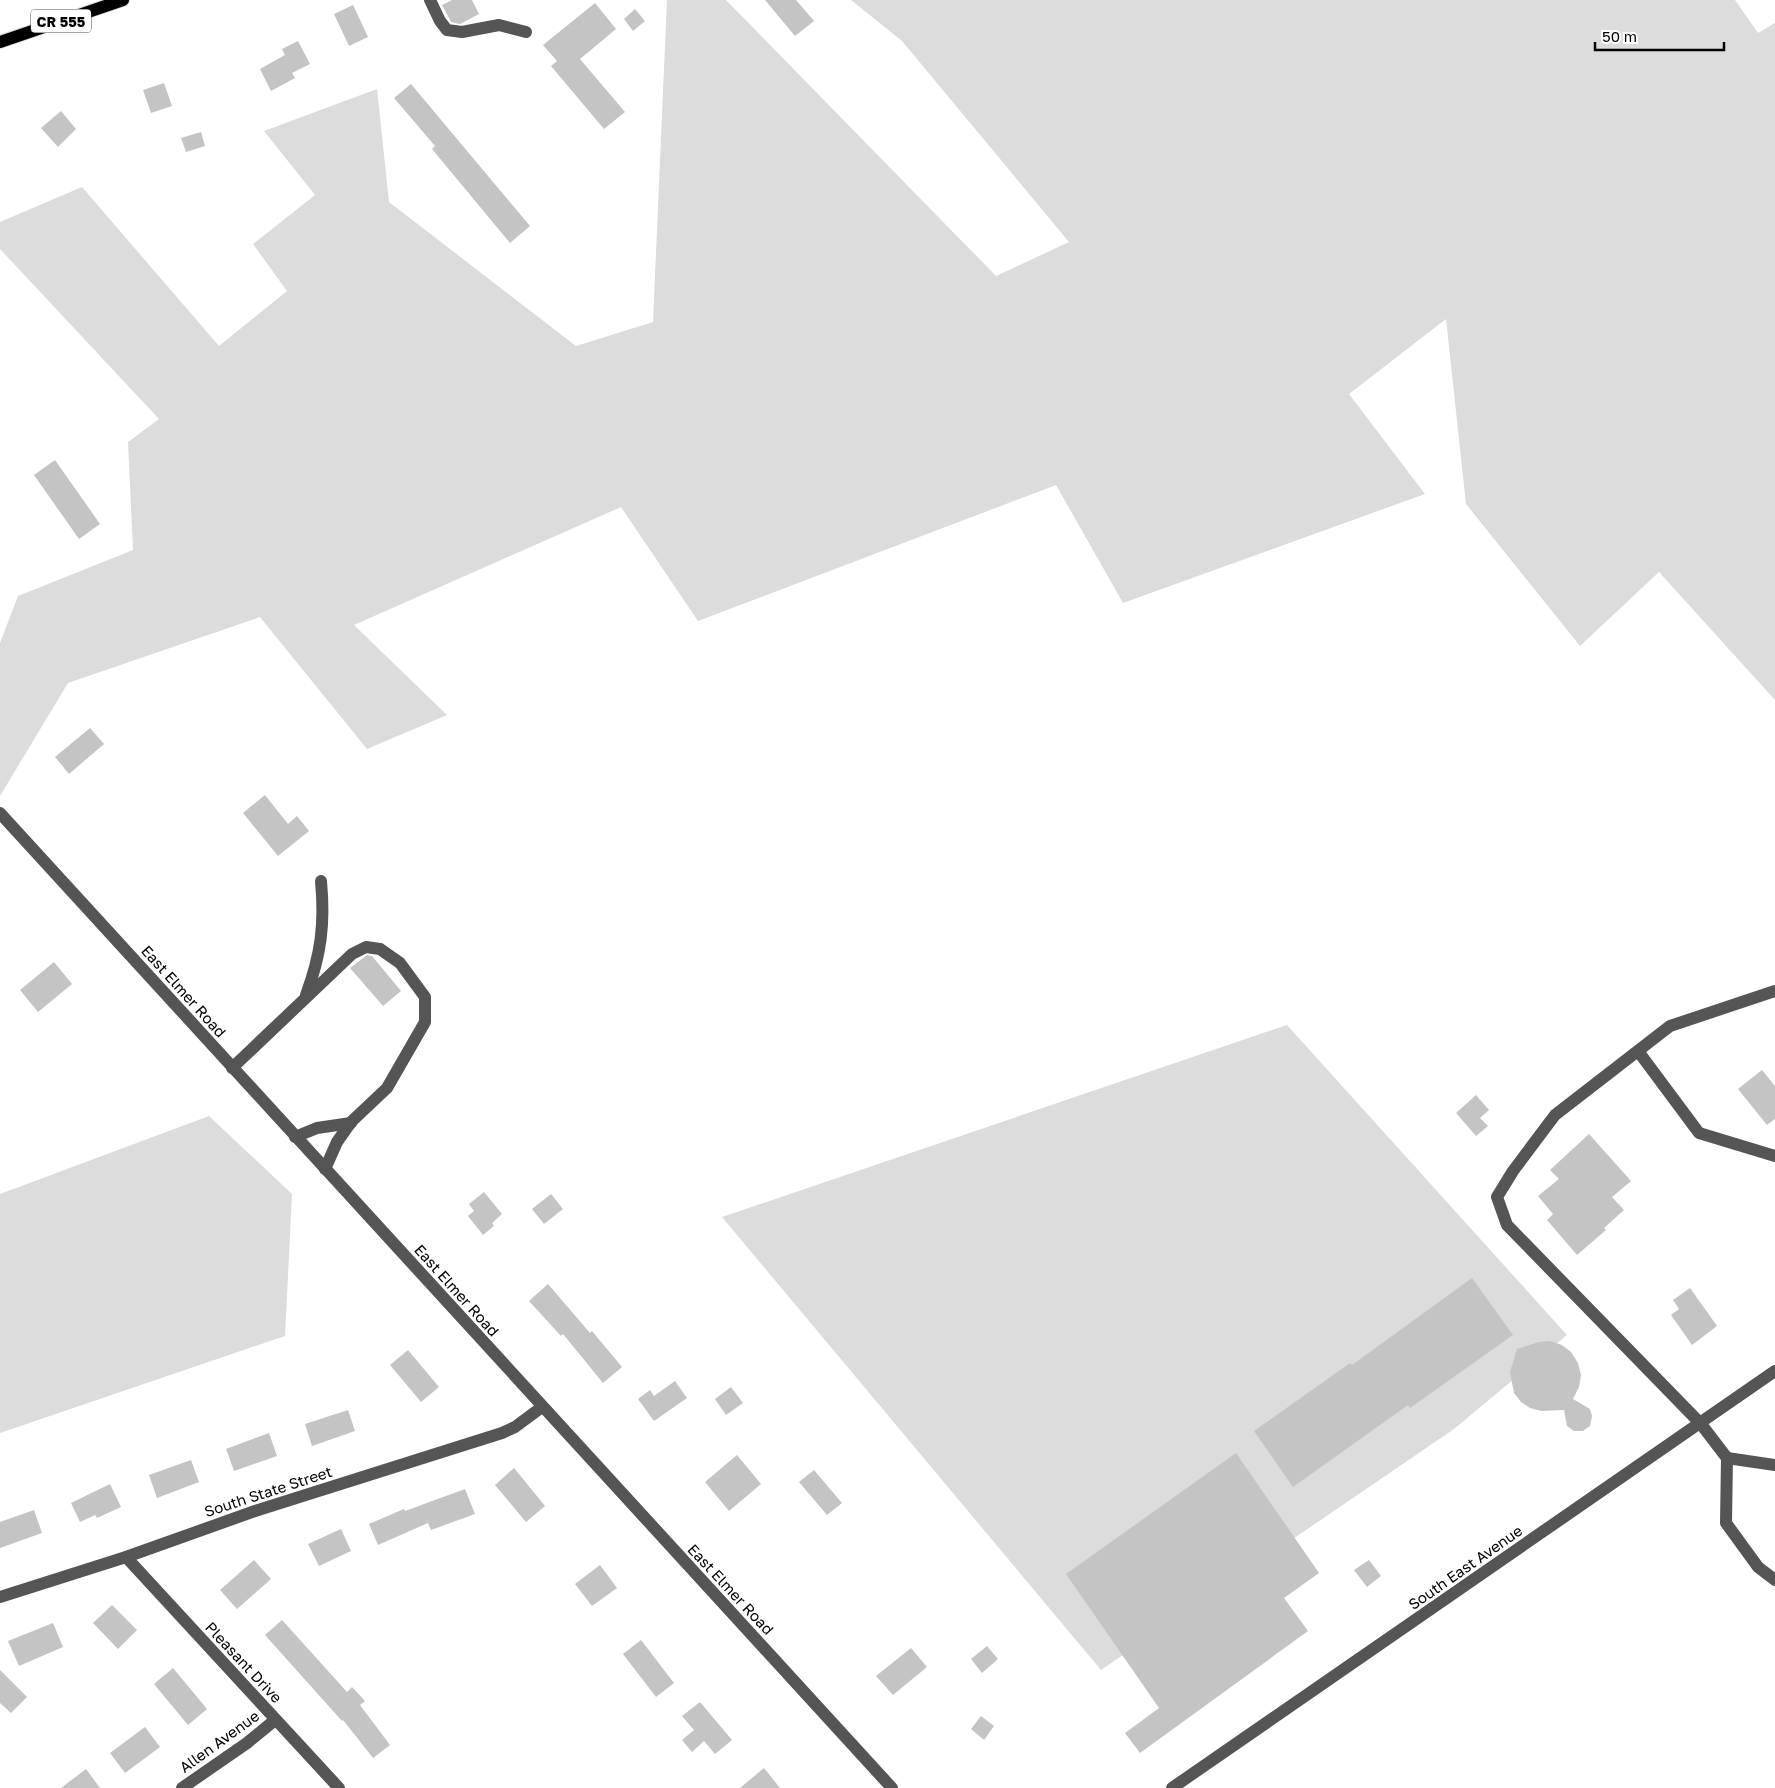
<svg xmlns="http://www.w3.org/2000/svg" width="1775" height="1788" font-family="'Golos Text',sans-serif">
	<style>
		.green { fill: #dcdcdc }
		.building { fill: #c4c4c4 }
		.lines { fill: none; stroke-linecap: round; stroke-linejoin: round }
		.major-casing { stroke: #dbdbdb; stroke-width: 14 }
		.minor { stroke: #555; stroke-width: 12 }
		.major { stroke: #000; stroke-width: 12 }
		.labels { text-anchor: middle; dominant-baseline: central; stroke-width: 5; stroke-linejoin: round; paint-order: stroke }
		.shield { fill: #fff; stroke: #4c4c4c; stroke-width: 1 }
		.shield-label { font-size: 14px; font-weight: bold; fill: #000 }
		.street-label { font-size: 15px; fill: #000; stroke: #fff }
	</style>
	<rect width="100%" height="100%" fill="#fff"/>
	<!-- green -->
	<g class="green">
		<polygon points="667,0 726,0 996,276 1069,242 902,41 851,0 1735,0 1758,33 1775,23 1775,700 1659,572 1580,646 1466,504 1446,319 1349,394 1425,494 1123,603 1056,485 698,621 621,507 354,625 447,715 367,749 260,617 68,683 0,796 0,643 18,596 133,550 128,442 159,419 0,249 0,222 82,187 219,346 287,291 253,244 315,195 264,131 377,89 389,202 576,346 653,322"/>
		<polygon points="1287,1025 1567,1335 1454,1429 1101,1670 722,1217"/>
		<polygon points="209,1116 292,1194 285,1336 0,1433 0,1194"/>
	</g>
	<!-- building -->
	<g class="building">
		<polygon points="452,0 472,0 479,14 460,24 451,22 442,5"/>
		<polygon points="765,0 796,0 814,21 795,36"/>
		<polygon points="595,3 616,29 580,59 625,112 604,129 551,66 557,61 543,45"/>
		<polygon points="353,5 368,37 349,46 334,14"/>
		<polygon points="635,9 645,21 633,31 624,19"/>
		<polygon points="298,41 310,64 292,73 295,78 271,91 260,69 285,55 282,49"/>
		<polygon points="164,83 172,106 151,113 143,90"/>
		<polygon points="411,84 530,226 510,243 432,149 435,146 394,98"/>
		<polygon points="61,111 76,129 58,147 41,128"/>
		<polygon points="201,132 205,146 186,152 181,138"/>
		<polygon points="55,460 100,524 79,539 34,475"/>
		<polygon points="90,728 104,744 69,774 55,757"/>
		<polygon points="265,795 288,824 297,816 309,831 278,856 243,813"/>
		<polygon points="367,955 372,956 401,991 383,1006 350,968"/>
		<polygon points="54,962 72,984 38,1012 20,990"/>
		<polygon points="1762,1070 1775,1086 1775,1119 1767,1125 1738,1089"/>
		<polygon points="1476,1095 1489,1110 1480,1118 1488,1126 1476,1136 1456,1113"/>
		<polygon points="1589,1134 1631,1181 1612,1197 1624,1210 1604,1228 1606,1230 1577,1255 1547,1220 1553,1214 1538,1196 1559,1179 1550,1170"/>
		<polygon points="484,1192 502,1214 492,1223 494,1226 483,1235 468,1216 474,1211 469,1204"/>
		<polygon points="551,1194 563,1209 544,1224 532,1209"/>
		<polygon points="1472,1278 1513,1335 1410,1408 1408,1405 1293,1487 1254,1431 1350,1363 1352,1365"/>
		<polygon points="548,1284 590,1333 592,1331 622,1367 603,1383 563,1334 561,1336 529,1301"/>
		<polygon points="1690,1288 1717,1326 1692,1345 1671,1315 1679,1309 1673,1300"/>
		<polygon points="1550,1341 1562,1345 1571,1352 1578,1363 1581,1375 1579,1387 1573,1399 1590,1409 1592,1416 1590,1426 1583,1431 1574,1431 1567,1426 1564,1410 1541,1411 1530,1408 1521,1402 1514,1393 1510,1372 1517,1349 1539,1342"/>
		<polygon points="408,1350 439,1387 421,1402 390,1365"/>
		<polygon points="675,1381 687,1398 654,1421 638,1399 650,1390 654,1396"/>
		<polygon points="731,1387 743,1403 726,1415 715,1399"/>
		<polygon points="348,1410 355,1431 312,1446 305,1424"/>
		<polygon points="269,1433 277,1456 234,1471 226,1449"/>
		<polygon points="1236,1453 1319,1573 1284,1598 1308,1631 1140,1753 1125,1733 1159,1708 1066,1574"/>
		<polygon points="737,1455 761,1484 729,1511 705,1482"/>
		<polygon points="191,1460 199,1482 157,1498 149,1475"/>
		<polygon points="514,1468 545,1506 526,1522 495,1485"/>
		<polygon points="814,1470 842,1503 827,1515 799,1482"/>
		<polygon points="110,1484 121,1507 97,1518 95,1515 80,1522 71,1503"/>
		<polygon points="465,1489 475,1514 431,1530 428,1523 378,1545 369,1524 404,1509 405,1511"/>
		<polygon points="34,1510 42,1533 0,1548 0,1522"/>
		<polygon points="341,1529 351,1551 319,1566 308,1544"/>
		<polygon points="254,1560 271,1579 237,1609 220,1590"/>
		<polygon points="1369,1560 1381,1576 1367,1587 1354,1570"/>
		<polygon points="600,1565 617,1588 592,1606 575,1584"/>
		<polygon points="112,1605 137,1630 118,1649 93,1623"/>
		<polygon points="282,1620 347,1692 352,1687 365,1701 360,1705 390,1745 373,1758 343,1720 342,1721 265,1635"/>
		<polygon points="53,1623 63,1647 19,1666 8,1641"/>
		<polygon points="641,1640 674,1683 656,1697 623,1654"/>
		<polygon points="987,1646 998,1659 982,1673 971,1659"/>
		<polygon points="911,1648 927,1667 893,1695 876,1676"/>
		<polygon points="173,1668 207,1709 188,1725 154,1684"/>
		<polygon points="0,1670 27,1697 11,1713 0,1703"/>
		<polygon points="700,1702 732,1740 715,1754 704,1741 692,1752 682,1740 694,1730 682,1716"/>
		<polygon points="981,1716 994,1726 984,1740 971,1729"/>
		<polygon points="145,1727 160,1747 125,1773 110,1753"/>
		<polygon points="764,1768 780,1788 740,1788"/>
		<polygon points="86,1769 100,1788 61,1788"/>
	</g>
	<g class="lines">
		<defs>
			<polyline id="major" points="0,42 123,0"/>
		</defs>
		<!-- major casing -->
		<use href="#major" class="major-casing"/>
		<!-- minor -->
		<g class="minor">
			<polyline points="430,0 440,21 447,30 462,32 499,25 526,32"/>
			<polyline points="0,813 892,1788"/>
			<path d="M306,995c15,-40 19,-71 15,-114"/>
			<polyline points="1638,1051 1699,1133 1775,1156"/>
			<polyline points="232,1068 352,954 366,947 380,949 400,963 425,997 425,1022 387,1088 351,1122 337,1142 325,1169"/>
			<polyline points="295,1137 317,1128 351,1123"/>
			<polyline points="1727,1458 1701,1424 1507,1225 1497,1197 1513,1171 1555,1115 1670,1026 1775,991"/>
			<polyline points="1775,1465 1727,1458 1726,1523 1758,1567 1775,1580"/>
			<polyline points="126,1557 339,1788"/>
			<polyline points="0,1597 126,1557 255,1511 502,1433 515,1427 542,1407"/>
			<polyline points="182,1788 247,1743 275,1720"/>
			<polyline points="1172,1788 1775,1371"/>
		</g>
		<!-- major -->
		<use href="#major" class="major"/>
	</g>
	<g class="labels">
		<!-- shield labels -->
		<rect class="shield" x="31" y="9.5" width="60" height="23" rx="4"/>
		<g class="shield-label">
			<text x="61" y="21">CR 555</text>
		</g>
		<!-- street labels -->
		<g class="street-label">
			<text transform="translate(184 991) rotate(48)">East Elmer Road</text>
			<text transform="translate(457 1290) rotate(48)">East Elmer Road</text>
			<text transform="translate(268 1491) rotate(-18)">South State Street</text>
			<text transform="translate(1465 1567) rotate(-35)">South East Avenue</text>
			<text transform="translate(731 1589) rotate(47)">East Elmer Road</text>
			<text transform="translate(244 1662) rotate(47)">Pleasant Drive</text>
			<text transform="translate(219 1741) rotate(-36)">Allen Avenue</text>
		</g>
	</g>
	<!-- scale -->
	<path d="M1595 42v8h129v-8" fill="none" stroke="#000000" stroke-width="2.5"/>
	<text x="1602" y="42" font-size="15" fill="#000000" stroke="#ffffff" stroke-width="4" paint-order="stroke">50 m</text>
</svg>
